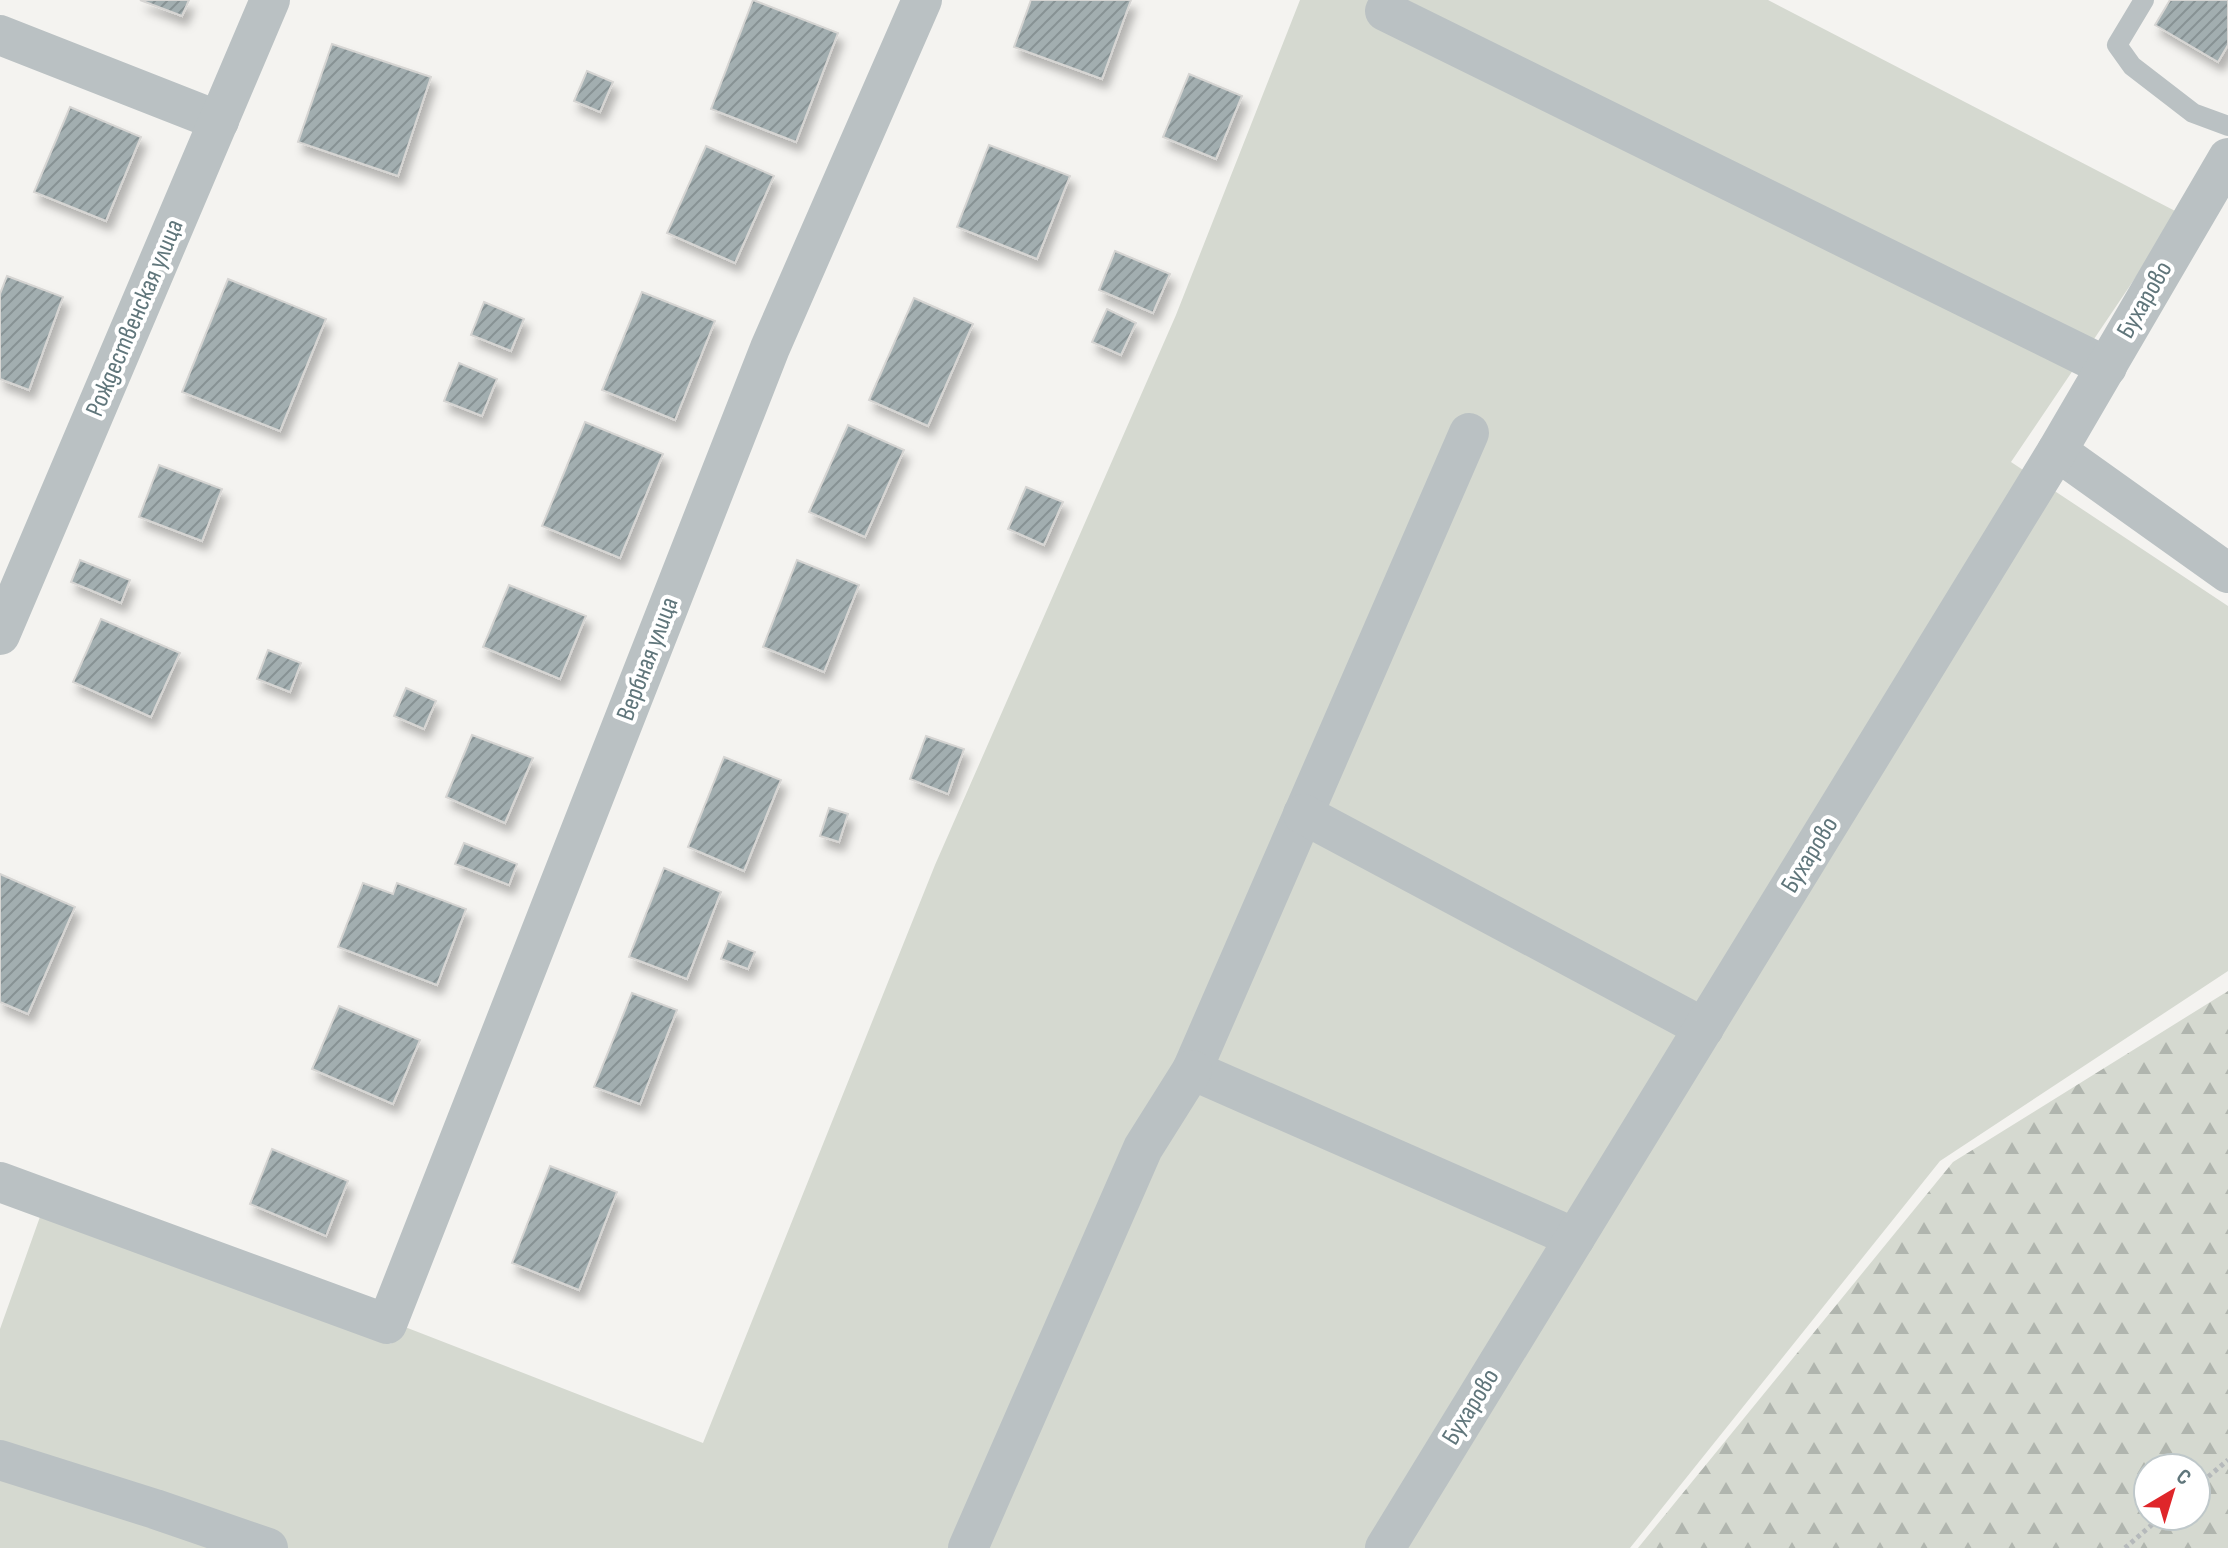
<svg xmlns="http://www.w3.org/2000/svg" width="2228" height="1548" font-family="'Sofia Sans Condensed',sans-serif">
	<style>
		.forest { fill: url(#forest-firs); fill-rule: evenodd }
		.green { fill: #d5d9d0 }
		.building { fill: url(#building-hatch); stroke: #d6d5d3; stroke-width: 2; filter: url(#shadow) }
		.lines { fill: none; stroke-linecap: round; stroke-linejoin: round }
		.path { stroke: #b5b9bb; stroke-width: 5; stroke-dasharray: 4 4; stroke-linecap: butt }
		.service { stroke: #bac1c3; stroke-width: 20 }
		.minor { stroke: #bac1c3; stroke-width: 40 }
		.labels { text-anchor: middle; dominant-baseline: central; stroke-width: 8; stroke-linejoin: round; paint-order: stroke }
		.street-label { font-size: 26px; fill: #60767b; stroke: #fff }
	</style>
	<defs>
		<pattern id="forest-firs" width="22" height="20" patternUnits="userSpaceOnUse" patternTransform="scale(2)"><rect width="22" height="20" fill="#d5d9d0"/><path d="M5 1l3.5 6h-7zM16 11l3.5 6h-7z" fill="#b0b5ae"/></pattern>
		<pattern id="building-hatch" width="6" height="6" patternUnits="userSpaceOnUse" patternTransform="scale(2)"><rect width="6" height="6" fill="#a2aeb0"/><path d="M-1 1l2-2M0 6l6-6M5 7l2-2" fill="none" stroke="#879294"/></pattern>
		<filter id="shadow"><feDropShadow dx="5" dy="9" stdDeviation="4" flood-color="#0004"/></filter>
	</defs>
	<rect width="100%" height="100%" fill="#f4f3f0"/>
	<!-- forest -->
	<path class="forest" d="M2228,991v557h-590l315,-386zM2148,1468h48v48h-48z"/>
	<!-- green -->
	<polygon class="green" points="1300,0 1768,0 2179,213 2011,462 2228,606 2228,971 1940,1161 1630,1548 0,1548 0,1329 41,1214 391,1344 405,1327 703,1443 935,865 1176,315"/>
	<!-- building -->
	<g class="building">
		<polygon points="140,0 189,0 182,16"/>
		<polygon points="753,0 838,33 796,142 711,109"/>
		<polygon points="1031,0 1131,0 1102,79 1014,47"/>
		<polygon points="2170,0 2228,0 2228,45 2218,62 2155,25"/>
		<polygon points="332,44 431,77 398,176 298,142"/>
		<polygon points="587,71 613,82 600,112 574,101"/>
		<polygon points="1189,74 1242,96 1216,159 1163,137"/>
		<polygon points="70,107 141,137 106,221 34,192"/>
		<polygon points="989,145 1070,176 1037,259 957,227"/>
		<polygon points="706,146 774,176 735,263 667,233"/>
		<polygon points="1115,251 1170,274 1153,313 1099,290"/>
		<polygon points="7,276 63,297 29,390 0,379 0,294"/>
		<polygon points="228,279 326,319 280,431 182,392"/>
		<polygon points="642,292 715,321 675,420 602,390"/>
		<polygon points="914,298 973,324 928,426 869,400"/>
		<polygon points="484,302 524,319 511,351 471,335"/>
		<polygon points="1107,309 1136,323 1121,355 1092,342"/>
		<polygon points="459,363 497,379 482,416 444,401"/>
		<polygon points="585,422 663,454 620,558 542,526"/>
		<polygon points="848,425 904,450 865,537 809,512"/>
		<polygon points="159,465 222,489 202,541 139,517"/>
		<polygon points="1026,487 1063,502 1044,545 1008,529"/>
		<polygon points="80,560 130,580 121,603 71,582"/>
		<polygon points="797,560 859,585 824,672 763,647"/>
		<polygon points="509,585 586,616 560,679 483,647"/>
		<polygon points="101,619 180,653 151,717 73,682"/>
		<polygon points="268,650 301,663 290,692 257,679"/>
		<polygon points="406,688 436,701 424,729 394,716"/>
		<polygon points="472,735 533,758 505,823 446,797"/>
		<polygon points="926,736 964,749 948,794 910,779"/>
		<polygon points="724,757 781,780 744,871 688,847"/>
		<polygon points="829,808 848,814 839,842 820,836"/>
		<polygon points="464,843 517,864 509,885 455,864"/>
		<polygon points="664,868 721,892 687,979 629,957"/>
		<polygon points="0,874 75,907 28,1014 0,1002"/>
		<polygon points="363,883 393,894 397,883 466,909 437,985 338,947"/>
		<polygon points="728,941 755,952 748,969 721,959"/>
		<polygon points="632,993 677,1010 640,1104 594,1087"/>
		<polygon points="339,1006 420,1040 393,1104 312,1069"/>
		<polygon points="272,1149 348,1181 326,1236 250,1204"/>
		<polygon points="550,1166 617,1192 579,1290 512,1263"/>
	</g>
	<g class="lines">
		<!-- path -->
		<g class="path">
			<polyline points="2196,1487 2228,1460"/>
			<polyline points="2125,1548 2162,1516"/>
		</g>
		<!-- service -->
		<polyline class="service" points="2144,0 2117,45 2132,66 2193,113 2228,126"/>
		<!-- minor -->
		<g class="minor">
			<polyline points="1385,11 2107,367"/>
			<polyline points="0,35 219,121"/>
			<polyline points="1469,433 1192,1070 1575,1238"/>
			<polyline points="2057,451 2228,573"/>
			<polyline points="0,635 270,0"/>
			<polyline points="1303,814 1704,1028"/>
			<polyline points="0,1182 387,1324 770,348 922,0"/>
			<polyline points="0,1460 155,1509 268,1548"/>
			<polyline points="968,1548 1143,1148 1192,1070"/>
			<polyline points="1385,1548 2057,451 2228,158"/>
		</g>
	</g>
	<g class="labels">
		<!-- street labels -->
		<g class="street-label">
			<text transform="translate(2145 300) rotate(-60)">Бухарово</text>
			<text transform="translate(135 318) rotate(-67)">Рождественская улица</text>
			<text transform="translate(648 659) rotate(-69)">Вербная улица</text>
			<text transform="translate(1810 855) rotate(-58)">Бухарово</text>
			<text transform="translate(1471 1407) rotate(-58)">Бухарово</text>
		</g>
	</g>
	<!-- north arrow -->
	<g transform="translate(2172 1492) rotate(38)"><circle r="38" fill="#ffffff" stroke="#bfc8ca" stroke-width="2"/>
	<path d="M0-6L14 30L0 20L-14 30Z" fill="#df262a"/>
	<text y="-12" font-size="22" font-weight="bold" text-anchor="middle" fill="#60767b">С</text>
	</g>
</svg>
